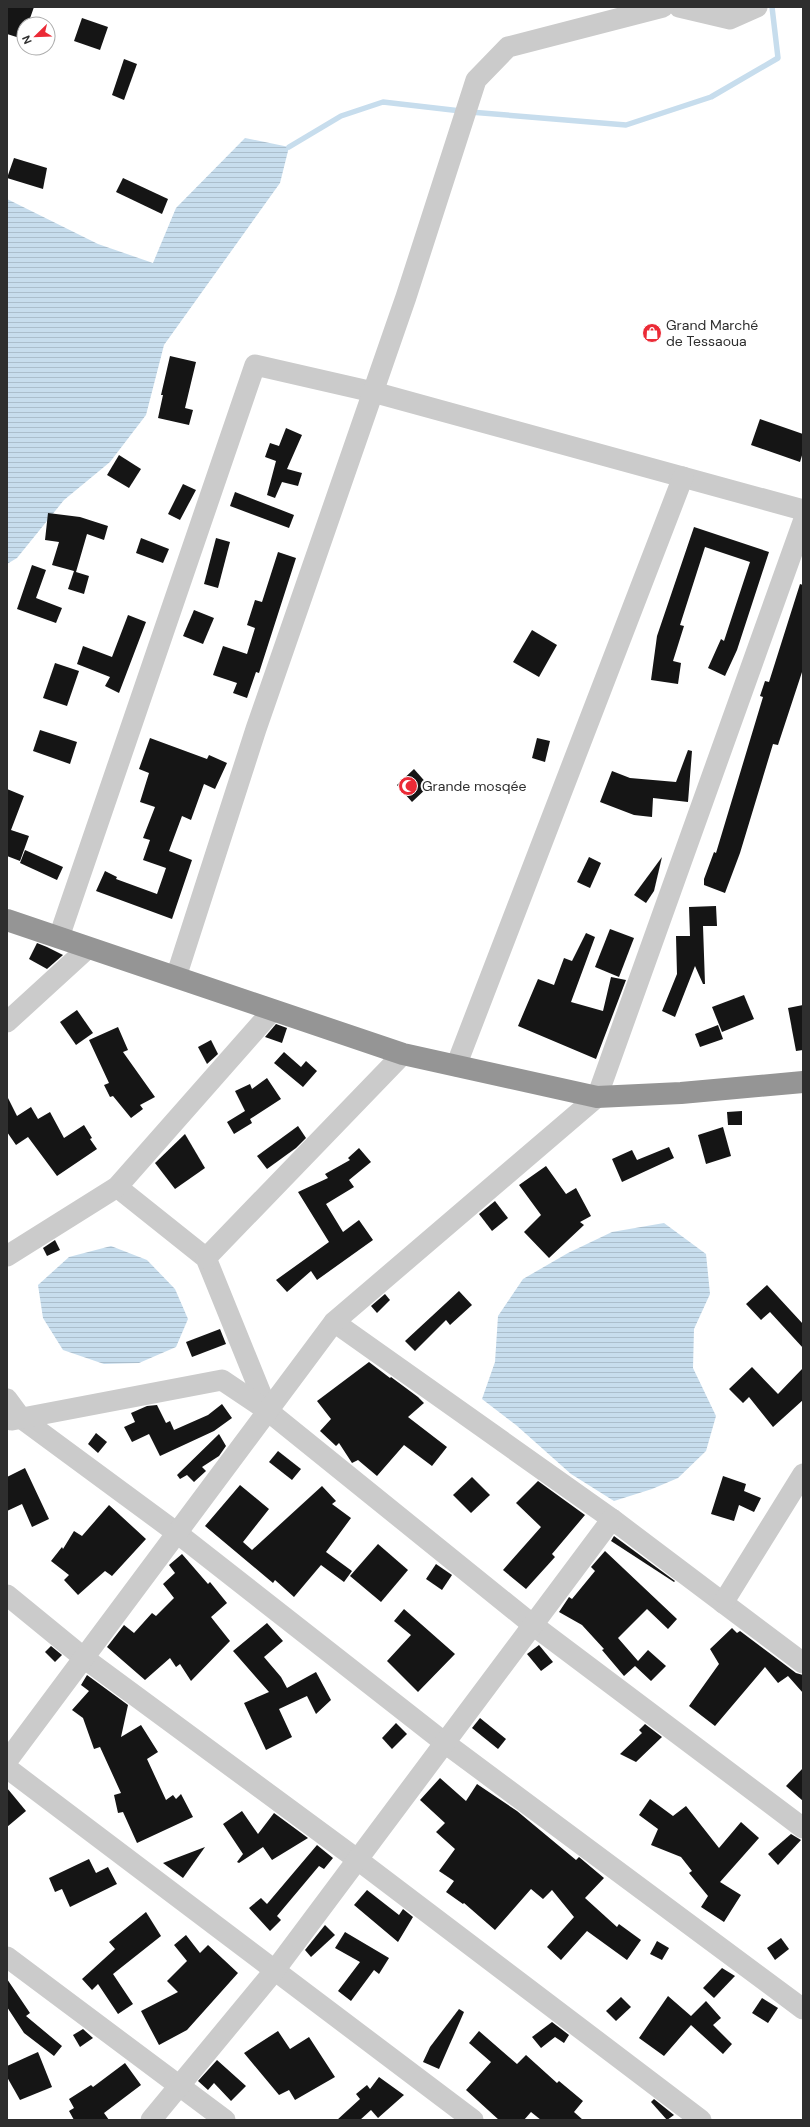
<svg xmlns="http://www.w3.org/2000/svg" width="810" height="2127" font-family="'DM Sans',sans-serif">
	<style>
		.water { fill: url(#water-rules) }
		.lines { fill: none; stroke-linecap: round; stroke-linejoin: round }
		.stream { stroke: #c7dded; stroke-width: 5.5 }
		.building { fill: #151515 }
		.street { stroke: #cbcbcb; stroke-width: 21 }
		.highway { stroke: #959595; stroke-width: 22 }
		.labels { text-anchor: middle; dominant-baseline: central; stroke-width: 4; stroke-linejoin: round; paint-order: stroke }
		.poi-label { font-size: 14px; fill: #2e2e2e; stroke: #fff; text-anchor: start }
	</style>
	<defs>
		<pattern id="water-rules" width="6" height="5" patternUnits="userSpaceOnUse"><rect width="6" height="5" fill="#c7dded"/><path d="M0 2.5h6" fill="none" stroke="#abbecc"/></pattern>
	</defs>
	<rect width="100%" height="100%" fill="#fff"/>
	<!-- water -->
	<g class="water">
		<polygon points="245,138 289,147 280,183 164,345 146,415 110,462 64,500 17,558 7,564 7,199 98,244 153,263 176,208"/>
		<polygon points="664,1223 706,1254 710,1294 694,1329 693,1368 716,1416 706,1451 678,1478 652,1489 614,1501 571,1474 516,1425 482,1399 495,1362 498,1316 523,1279 568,1253 612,1232"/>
		<polygon points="111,1246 147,1260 175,1289 188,1319 176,1347 139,1363 104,1364 63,1350 43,1318 38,1285 69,1257"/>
	</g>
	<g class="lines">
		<!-- stream -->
		<g class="stream">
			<polyline points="470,112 626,125 711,97 778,58 772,7"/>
			<polyline points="289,147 341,116 383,102 461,111"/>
		</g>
	</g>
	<!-- building -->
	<g class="building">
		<polygon points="7,7 34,7 28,24 24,24 23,39 7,34"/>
		<polygon points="82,18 108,27 100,50 74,41"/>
		<polygon points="124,59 137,64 124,100 112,95"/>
		<polygon points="14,158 47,168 43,189 7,178"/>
		<polygon points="123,178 168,199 162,214 116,192"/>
		<polygon points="170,356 196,362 185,408 193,410 189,425 158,418 163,395 161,395"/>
		<polygon points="760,419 803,434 803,452 800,462 751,445"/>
		<polygon points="286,428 302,435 287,469 302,473 298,486 282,482 275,498 267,495 276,461 265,457 270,443 279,446"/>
		<polygon points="119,455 141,469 129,488 107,475"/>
		<polygon points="183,484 196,490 180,520 168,514"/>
		<polygon points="235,492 294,515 289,528 230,506"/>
		<polygon points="48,513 80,517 108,526 104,540 87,534 76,572 89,576 84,594 68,589 74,571 52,565 59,542 45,540"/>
		<polygon points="694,527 769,552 737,650 725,676 708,668 721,639 724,641 750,562 705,547 680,625 684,626 673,661 681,663 678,684 651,680 657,636"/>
		<polygon points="141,538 169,549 163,563 136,553"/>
		<polygon points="216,538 230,542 218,588 204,584"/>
		<polygon points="278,552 296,558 259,673 256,672 247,698 233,693 237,683 213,675 223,646 247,654 255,628 247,625 255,600 262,602"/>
		<polygon points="32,565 46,570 36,598 62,608 56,623 17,609"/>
		<polygon points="800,584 803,585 803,669 778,745 773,744 740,853 725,893 704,885 704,879 714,852 716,853 763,697 760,696 765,681 769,682"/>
		<polygon points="194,610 214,618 203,644 183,636"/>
		<polygon points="128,615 146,622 119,693 105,686 110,677 77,664 83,646 112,657"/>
		<polygon points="532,630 557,645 539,677 513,662"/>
		<polygon points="55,663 79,671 67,706 43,698"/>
		<polygon points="40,730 77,742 70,764 33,751"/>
		<polygon points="150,738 207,759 209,755 227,763 215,789 204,784 191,820 182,816 169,851 192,860 172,919 96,891 105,871 117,877 116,879 157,894 166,868 143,860 150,840 143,838 155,807 140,802 149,773 139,769"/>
		<polygon points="537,738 550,741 545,762 532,758"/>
		<polygon points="688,750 692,751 688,802 653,798 652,817 634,815 600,802 612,771 630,778 676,782"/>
		<polygon points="414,769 429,786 412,802 397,785"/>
		<polygon points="7,789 24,796 11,830 29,836 20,861 7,856"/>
		<polygon points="25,850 63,867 57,880 20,863"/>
		<polygon points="589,857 601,863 590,888 577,882"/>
		<polygon points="662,857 654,891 646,903 634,895"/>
		<polygon points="716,906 717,926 703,926 705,984 703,984 695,966 675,1017 662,1011 677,974 676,936 690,936 689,907"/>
		<polygon points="610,929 634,938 619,977 595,967"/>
		<polygon points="586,933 595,937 571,1002 603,1011 611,977 626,980 596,1059 518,1026 538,979 554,985 564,958 572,961"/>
		<polygon points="37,943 47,947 63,955 47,969 29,959"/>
		<polygon points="744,995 754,1019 722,1032 712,1007"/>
		<polygon points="803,1005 803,1050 796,1051 788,1008"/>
		<polygon points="77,1010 93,1033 76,1045 60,1022"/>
		<polygon points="276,1024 287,1028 282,1043 265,1037"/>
		<polygon points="718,1025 723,1039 700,1047 695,1034"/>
		<polygon points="118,1027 128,1050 123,1052 155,1097 140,1105 143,1109 131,1118 113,1096 110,1097 104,1085 109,1083 89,1040"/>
		<polygon points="211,1040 218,1054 207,1064 198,1047"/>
		<polygon points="284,1052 301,1067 306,1061 317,1071 303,1087 274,1063"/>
		<polygon points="267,1078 281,1099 250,1119 252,1123 234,1134 227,1122 245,1111 235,1091 250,1084 252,1089"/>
		<polygon points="7,1096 17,1116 31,1107 38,1119 50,1112 64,1138 84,1125 92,1138 90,1139 97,1149 57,1176 28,1137 16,1145 7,1132"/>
		<polygon points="742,1111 742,1125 728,1125 727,1112"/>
		<polygon points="298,1126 306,1138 296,1148 267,1169 257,1156"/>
		<polygon points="723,1127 731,1156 706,1164 698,1135"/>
		<polygon points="185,1134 205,1168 175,1189 155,1163"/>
		<polygon points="669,1147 674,1158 622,1182 612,1159 632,1150 637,1160"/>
		<polygon points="359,1148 371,1162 349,1180 354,1187 326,1204 343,1232 359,1220 373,1240 317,1280 311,1271 287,1292 276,1280 329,1242 298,1192 328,1178 325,1174 350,1160 348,1158"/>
		<polygon points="546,1166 566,1194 576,1188 591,1216 580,1222 584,1225 549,1258 524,1232 541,1215 519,1185"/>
		<polygon points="495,1201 508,1218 492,1231 479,1214"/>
		<polygon points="55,1240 60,1250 47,1256 43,1248"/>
		<polygon points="767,1285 803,1324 803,1348 770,1312 761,1320 746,1304"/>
		<polygon points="459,1291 472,1305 450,1325 446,1320 415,1351 405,1341"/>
		<polygon points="385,1294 390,1300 377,1313 371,1306"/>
		<polygon points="220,1329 226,1344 192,1357 186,1342"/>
		<polygon points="369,1362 390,1378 391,1377 418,1397 424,1403 408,1417 447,1447 432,1466 404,1445 377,1476 358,1460 352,1463 339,1443 336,1446 320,1431 331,1419 317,1401"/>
		<polygon points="752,1367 778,1394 803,1368 803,1400 773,1427 749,1397 743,1403 729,1389"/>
		<polygon points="222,1404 232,1418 214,1431 160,1456 149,1434 132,1442 124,1427 135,1422 131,1413 147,1406 157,1405 166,1423 170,1421 174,1430 208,1415"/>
		<polygon points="96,1433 107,1442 98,1453 88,1444"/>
		<polygon points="219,1434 226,1446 219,1456 202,1467 206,1471 194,1482 187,1475 180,1479 177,1475"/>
		<polygon points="278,1451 301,1469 292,1480 269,1462"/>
		<polygon points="25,1468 49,1519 32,1527 22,1504 7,1511 7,1477"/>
		<polygon points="723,1476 746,1484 744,1491 761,1498 754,1512 739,1505 734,1521 711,1514"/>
		<polygon points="472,1477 490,1495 471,1513 453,1495"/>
		<polygon points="538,1481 585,1515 552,1554 555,1557 526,1589 503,1570 541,1527 516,1503"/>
		<polygon points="240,1485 269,1509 243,1542 252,1550 322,1486 336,1501 332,1504 351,1518 326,1552 352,1571 344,1582 321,1565 294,1597 275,1580 273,1583 205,1526"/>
		<polygon points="109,1505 146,1539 112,1576 105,1571 78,1595 64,1580 69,1575 51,1561 62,1547 63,1549 74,1531 82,1536"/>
		<polygon points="614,1536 675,1581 674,1582 611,1541"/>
		<polygon points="378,1544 408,1570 381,1602 350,1576"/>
		<polygon points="605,1551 677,1619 668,1629 647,1609 618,1638 638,1661 648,1650 666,1666 651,1681 635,1666 624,1676 602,1650 604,1649 582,1625 559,1612 569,1597 572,1599 595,1571 591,1567"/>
		<polygon points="182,1554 208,1584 210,1582 227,1603 211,1617 230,1641 191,1681 180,1664 176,1667 170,1658 145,1680 107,1647 124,1625 134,1633 152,1613 156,1616 174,1598 163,1584 175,1573 169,1565"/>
		<polygon points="436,1564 452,1575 442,1590 426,1579"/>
		<polygon points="404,1609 455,1654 418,1692 387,1661 411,1635 394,1621"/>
		<polygon points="267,1623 283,1641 264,1657 281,1677 287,1688 316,1672 331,1700 316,1714 307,1696 279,1709 292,1737 266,1750 244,1703 269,1692 233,1651"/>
		<polygon points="732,1628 737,1633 740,1631 796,1673 803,1675 803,1693 788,1676 778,1683 765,1667 715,1726 689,1706 719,1664 710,1649"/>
		<polygon points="539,1645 553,1662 541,1671 527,1654"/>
		<polygon points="51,1646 62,1655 55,1662 45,1652"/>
		<polygon points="87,1675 128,1705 121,1737 141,1725 158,1752 147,1759 166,1800 173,1795 176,1799 181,1794 193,1817 137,1843 123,1812 118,1813 114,1795 121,1793 100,1747 94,1749 83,1718 72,1710 89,1691 81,1685"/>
		<polygon points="480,1718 506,1739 498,1749 472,1728"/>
		<polygon points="396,1723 407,1734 392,1749 382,1738"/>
		<polygon points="645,1724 662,1737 636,1762 620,1754 642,1733 639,1730"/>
		<polygon points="803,1768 803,1801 786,1786"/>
		<polygon points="440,1778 466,1801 477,1784 517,1811 576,1860 579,1857 604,1878 585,1898 617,1927 619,1924 641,1940 627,1960 587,1931 561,1960 547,1947 574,1917 552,1890 543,1899 531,1889 495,1930 464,1903 463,1904 446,1892 454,1881 439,1871 455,1849 436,1832 445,1823 420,1800"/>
		<polygon points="7,1788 26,1811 7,1827"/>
		<polygon points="650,1799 673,1816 686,1806 719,1848 741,1822 759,1838 720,1882 741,1895 724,1922 701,1907 708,1896 689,1873 692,1871 681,1857 651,1845 658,1829 639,1815"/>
		<polygon points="242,1811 258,1834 274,1813 308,1838 272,1860 263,1847 239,1863 237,1862 243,1854 223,1824"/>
		<polygon points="791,1834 801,1840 778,1865 768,1854"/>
		<polygon points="317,1845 333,1858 324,1869 319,1866 277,1916 281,1920 270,1931 249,1908 261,1898 267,1904"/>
		<polygon points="205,1847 183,1878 163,1863"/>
		<polygon points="89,1859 96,1873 108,1867 117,1884 70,1907 62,1889 55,1892 49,1878"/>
		<polygon points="367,1890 399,1915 403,1909 413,1917 398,1942 354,1905"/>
		<polygon points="146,1912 161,1936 113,1974 133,2004 118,2014 98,1984 92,1990 82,1979 115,1949 109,1942"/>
		<polygon points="325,1925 335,1935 311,1957 305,1950"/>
		<polygon points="345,1932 389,1958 379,1974 374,1970 351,2001 338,1991 360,1962 335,1948"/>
		<polygon points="186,1935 200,1953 208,1945 238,1973 187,2030 159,2045 141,2011 178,1992 167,1981 187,1961 174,1945"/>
		<polygon points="781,1938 789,1949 775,1960 767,1948"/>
		<polygon points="657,1941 669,1948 662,1960 650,1954"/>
		<polygon points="722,1968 735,1976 714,1998 703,1988"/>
		<polygon points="7,1979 30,2013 26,2016 62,2046 54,2056 24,2033 7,2007"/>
		<polygon points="668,1996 691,2016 706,2001 721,2018 713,2025 732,2044 723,2054 691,2025 664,2056 639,2038"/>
		<polygon points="621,1997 631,2007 616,2021 606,2011"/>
		<polygon points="762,1998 778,2008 768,2023 752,2013"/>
		<polygon points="459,2009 464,2012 439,2069 423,2062 430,2047"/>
		<polygon points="552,2022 569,2035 564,2043 555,2037 541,2048 532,2037"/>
		<polygon points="83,2029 93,2038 80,2047 73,2035"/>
		<polygon points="278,2031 290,2049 309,2037 335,2077 295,2100 289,2090 279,2095 244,2053"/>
		<polygon points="479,2031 517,2064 526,2055 557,2083 559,2081 583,2101 574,2112 583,2120 541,2120 531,2112 524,2120 499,2120 466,2090 491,2062 469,2043"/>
		<polygon points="38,2052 52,2087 20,2100 7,2077 7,2066"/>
		<polygon points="217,2060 246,2086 231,2101 214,2083 208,2090 198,2081"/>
		<polygon points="125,2063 141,2085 104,2113 109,2120 74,2120 69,2111 74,2108 69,2099 91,2085 93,2087"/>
		<polygon points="379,2077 404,2095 378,2118 371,2110 360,2120 337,2120 360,2099 356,2094 367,2085 370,2089"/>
		<polygon points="654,2099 674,2115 667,2120 651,2102"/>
	</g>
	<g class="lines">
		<!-- street -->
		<g class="street">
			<polyline points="679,7 730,19 757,7"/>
			<polyline points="59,937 255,365 373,392 803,510"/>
			<polyline points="176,977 256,729 406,297 476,80 508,47 663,7"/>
			<polyline points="7,1022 88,948"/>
			<polyline points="456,1066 683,477"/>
			<polyline points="117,1187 206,1258 268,1411"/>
			<polyline points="7,1256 117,1187 273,1010"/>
			<polyline points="206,1258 403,1054"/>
			<polyline points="334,1322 612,1519 803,1663"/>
			<polyline points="7,1399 21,1418 177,1533 445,1743 803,2009"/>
			<polyline points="12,1420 222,1380 268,1411 533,1625 803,1828"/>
			<polyline points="7,1595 84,1658 358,1860 701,2120"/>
			<polyline points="723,1603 803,1474"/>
			<polyline points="7,1761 334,1322 597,1097 803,522"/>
			<polyline points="7,1768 473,2120"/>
			<polyline points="7,1957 225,2120"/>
			<polyline points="151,2120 275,1970 612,1519"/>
		</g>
		<!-- highway -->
		<polyline class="highway" points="7,920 403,1054 597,1097 681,1093 803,1082"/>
	</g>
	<!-- icons -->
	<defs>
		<symbol id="shop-disc" viewBox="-11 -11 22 22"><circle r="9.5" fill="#eb2a36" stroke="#fff"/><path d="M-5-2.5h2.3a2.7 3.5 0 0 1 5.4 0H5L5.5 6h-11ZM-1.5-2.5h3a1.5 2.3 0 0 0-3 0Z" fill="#fff"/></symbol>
		<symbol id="mosque-disc" viewBox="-11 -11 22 22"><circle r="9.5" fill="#eb2a36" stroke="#fff"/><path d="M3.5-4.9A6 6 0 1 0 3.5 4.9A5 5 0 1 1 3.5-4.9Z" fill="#fff"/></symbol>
	</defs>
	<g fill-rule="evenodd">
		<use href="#shop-disc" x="641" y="322" width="22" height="22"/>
		<use href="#mosque-disc" x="397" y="775" width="22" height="22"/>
	</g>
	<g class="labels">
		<!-- poi labels -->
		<g class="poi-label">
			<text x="666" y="325">Grand Marché<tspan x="666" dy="16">de Tessaoua</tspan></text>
			<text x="422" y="786">Grande mosqée</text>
		</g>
	</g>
	<!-- border -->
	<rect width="810" height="2127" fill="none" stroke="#2e2e2e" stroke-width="16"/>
	<!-- north arrow -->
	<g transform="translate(36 36) rotate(247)"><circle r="19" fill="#ffffff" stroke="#ababab"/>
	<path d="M0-3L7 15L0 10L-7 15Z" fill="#eb2a36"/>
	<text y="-6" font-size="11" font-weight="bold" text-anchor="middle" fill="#2e2e2e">N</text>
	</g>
</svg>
